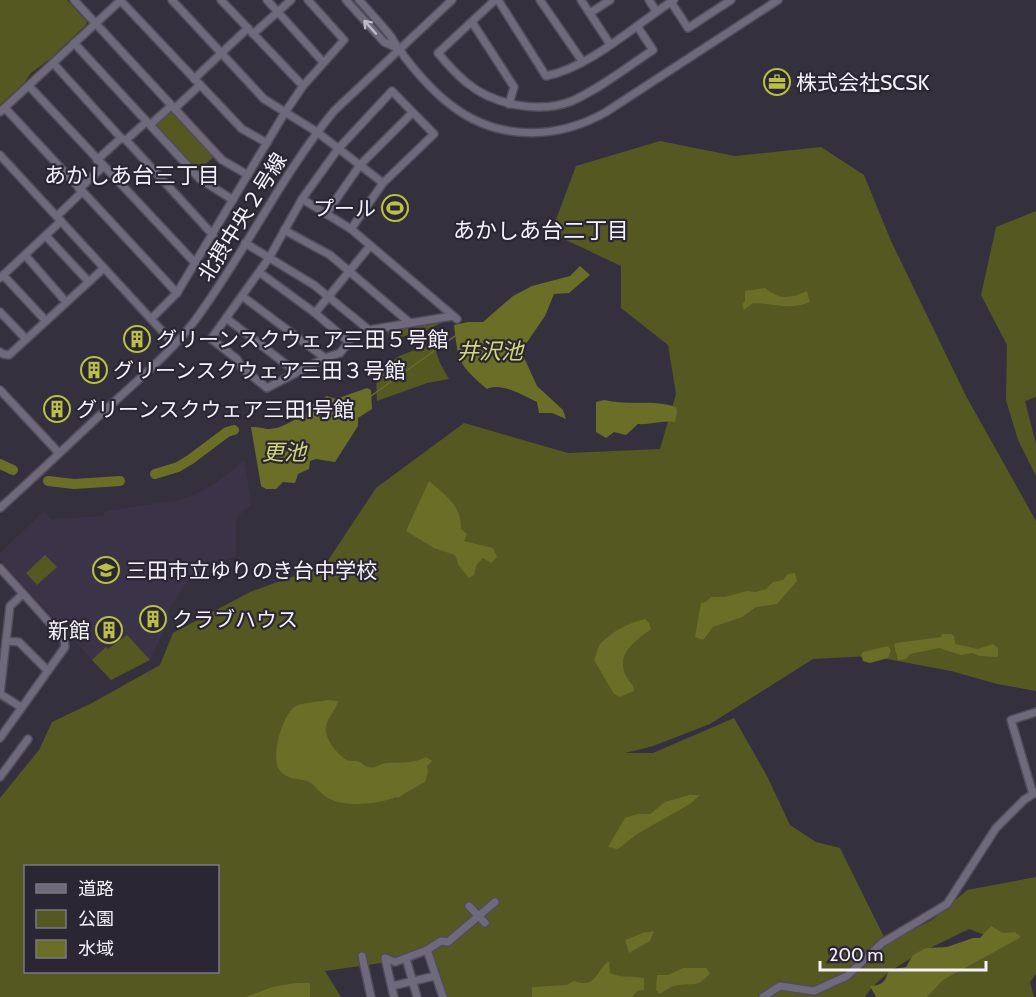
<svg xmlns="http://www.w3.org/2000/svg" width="1036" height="997" font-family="Cabin,'Noto Sans JP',sans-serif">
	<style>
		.built { fill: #3b3449 }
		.green { fill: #565821; fill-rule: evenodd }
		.water { fill: #6b6e26 }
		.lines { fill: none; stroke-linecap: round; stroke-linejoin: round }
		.stream { stroke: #6b6e26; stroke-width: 1.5 }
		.river { stroke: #6b6e26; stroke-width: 10 }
		.minor-casing { stroke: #504c59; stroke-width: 10 }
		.minor { stroke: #6e6a7b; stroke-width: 7 }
		.oneway { stroke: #bfbcc8 }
		.labels { text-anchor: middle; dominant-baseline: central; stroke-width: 4.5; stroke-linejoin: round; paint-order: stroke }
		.poi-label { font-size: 21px; fill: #f5f2fc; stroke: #2a2634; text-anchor: start }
		.street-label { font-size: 21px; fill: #f5f2fc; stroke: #2a2634 }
		.neighbourhood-label { font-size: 22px; fill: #f5f2fc; stroke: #2a2634 }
		.water-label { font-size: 22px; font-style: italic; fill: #d3d874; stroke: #2a2634 }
	</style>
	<rect width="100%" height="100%" fill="#34303e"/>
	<!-- built -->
	<polygon class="built" points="244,461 252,504 236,518 236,556 192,574 168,610 169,619 150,660 111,680 0,560 0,553 44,511 51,519 103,516 106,511 179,500 196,494 214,484"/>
	<!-- green -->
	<g class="green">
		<polygon points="0,0 67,0 87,22 86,25 51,58 31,73 24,83 0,105"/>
		<polygon points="169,112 175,113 215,156 195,173 155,130 155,124"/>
		<path d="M660,141l75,15 86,-9 43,28 27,66 75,155 70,125v170l-39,-7 -46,-13 -80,-15 -58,3 -103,65 -57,22 -28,7h28l81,-35 33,58 23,49 26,17 24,6 47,95 45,-23 35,-30 69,-13v97l-6,8 4,15h-110l9,-22 67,-34 -31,-12c-32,16 -85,38 -104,68h-420l-15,-52 -49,18 -56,8 16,26h-341v-199l39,-48 13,-28 40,-19 68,-38 13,-32 77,-41 75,-27 51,-77 88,-65 104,30 92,-4 16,-55 -8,-49 -47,-37v-42l-70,-33 25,-67zM26,866h192v106h-192z"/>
		<polygon points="390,194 410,210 399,223 380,207"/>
		<polygon points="1036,211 1036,397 1025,401 1036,444 1036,476 1018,440 1006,400 1007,345 981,295 996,227"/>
		<polygon points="451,318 427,330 390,340 387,329"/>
		<polygon points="433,343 440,363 449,379 427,383 377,401 376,374 399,356"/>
		<polygon points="45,555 57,567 37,585 26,573"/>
		<polygon points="127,635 150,660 111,680 92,660 106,647 108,649"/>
	</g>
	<!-- water -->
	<g class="water">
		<path d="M580,266l10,9 -21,18 -15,1 -9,22 -24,35 16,35 26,24 3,9 -14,-6h-13l-2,-11c-14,-6 -35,-20 -50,-13 -28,-24 -29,-27 -33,-64l14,-3h15l30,-26 19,-10 38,-10z"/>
		<path d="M765,288c14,12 25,11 42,3l3,11c-19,9 -37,1 -57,1l-9,7 -2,-5 3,-4v-10z"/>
		<path d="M367,388l4,2 1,19 -14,9v8l-23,36 -19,-3 -6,2 -1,8 -11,5 -3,9 -12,-1 -7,7h-10l-5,-3 -10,-59c7,0 10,1 16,2 13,1 28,-10 39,-15l3,-7 18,-11 9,3z"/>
		<path d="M604,400c24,6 50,-1 72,7l1,5 -2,10c-13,-2 -24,3 -37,2l-12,11 -12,-3 -8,6 -10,-6v-30z"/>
		<path d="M429,481c16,14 33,25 32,48l6,5 -3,7 29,7 4,9 -6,6 -8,-5 -6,6 -3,11 -5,3 -10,-12 -4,-11 -21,-7 -28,-17z"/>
		<polygon points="795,573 797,581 777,604 756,607 742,617 713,627 703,640 695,637 701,603 706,602 711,597 725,597 747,591 756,592 766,589 773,582 783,580 788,574"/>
		<path d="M645,619l4,4 2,6c-17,13 -38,26 -23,50 3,6 6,5 6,12l-14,6 -6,-3 -20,-34c3,-5 3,-13 7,-17 10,-11 30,-21 44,-24z"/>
		<polygon points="942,634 951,634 954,636 955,644 978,649 993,644 998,648 998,657 980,656 972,653 961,655 939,648 910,654 906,659 898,660 894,645 896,643 941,637"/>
		<polygon points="888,646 891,650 888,658 870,663 863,661 861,655 863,652"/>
		<path d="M329,700l9,1c-2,9 -10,16 -12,25 -2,12 11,29 21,34 5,2 9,0 13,2 3,2 5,4 8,5 7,2 12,-3 18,-4 14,-1 27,1 40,-6l6,4 -5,5 1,6 -3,10 -20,11 -7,5 -2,-1c-18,7 -50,11 -68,1 -8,-4 -13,-14 -21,-17 -8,-2 -20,-2 -26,-9 -12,-12 1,-54 12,-64 7,-6 26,-6 36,-8z"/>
		<polygon points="689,795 700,795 690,804 637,834 618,849 608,847 625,818 638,814 650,814 665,802"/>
		<path d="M991,926l12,7 12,-1 6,5 -78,43 -16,17h-51l-6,-11c13,-1 15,-4 19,-16l17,-3 7,-12 13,-7 21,-1 26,-9h7z"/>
		<polygon points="654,931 650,941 629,953 625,940 643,933"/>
		<path d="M609,961l1,12c11,5 21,3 34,5v12l-7,1 -5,6h-100v-10l35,-2 7,-4c23,8 21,-10 35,-20z"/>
		<path d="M683,968h23l4,5c-13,17 -19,8 -36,13 -5,1 -10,6 -14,8l-4,-4 1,-15h11z"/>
		<polygon points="296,983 310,983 310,997 246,997 272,987"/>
	</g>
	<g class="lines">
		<!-- stream -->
		<polyline class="stream" points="371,396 455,336"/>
		<!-- river -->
		<g class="river">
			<polyline points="0,464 13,470"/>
			<polyline points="155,474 178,467 191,459 227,432 234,430"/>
			<polyline points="48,481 74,484 120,481"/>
		</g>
		<defs>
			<g id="minor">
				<polyline points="74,0 222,160 248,175"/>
				<polyline points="120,0 242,129 267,143"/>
				<polyline points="172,0 264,99 317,132 383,183"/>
				<polyline points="221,0 303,86"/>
				<polyline points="267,0 323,62"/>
				<polyline points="346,0 384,42 397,48"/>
				<path d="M359,0c10,11 20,22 30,34 4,5 6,10 10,15 13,19 35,44 53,57 46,35 105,34 154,6l172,-112"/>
				<path d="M495,0l-57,53c9,11 18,21 29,30 27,22 72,31 105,18 29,-13 55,-34 81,-51l-16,-24"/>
				<path d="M498,0l48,76c45,-9 90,-52 128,-76"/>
				<polyline points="540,0 582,61"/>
				<polyline points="581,0 610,44"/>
				<polyline points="649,0 656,11"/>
				<polyline points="671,2 688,28 731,0"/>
				<polyline points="590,13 610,0"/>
				<polyline points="472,22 514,87 509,104"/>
				<polyline points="253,34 291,0"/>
				<polyline points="74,43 200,179 233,200"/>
				<polyline points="53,63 121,138 126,140 213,235"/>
				<polyline points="194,79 248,28"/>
				<polyline points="29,86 196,264"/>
				<polyline points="5,108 177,293"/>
				<polyline points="174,109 200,85"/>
				<polyline points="0,112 121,0"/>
				<polyline points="151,124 171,106"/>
				<polyline points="126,140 146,122"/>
				<polyline points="0,155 174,344"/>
				<polyline points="97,160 121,138"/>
				<polyline points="79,189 104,166"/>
				<polyline points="302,199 351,229 457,319"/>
				<polyline points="326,214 360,165 412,113"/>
				<polyline points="57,216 82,192"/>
				<polyline points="284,230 330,255 410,323"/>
				<polyline points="46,236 88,281"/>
				<polyline points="245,243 314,285 369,330 453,316"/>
				<polyline points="25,255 66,302"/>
				<polyline points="259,272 315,313 349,342 340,353 325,358 267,388 242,368 237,359 211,339 269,258 302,199 338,149 392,91 434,134 383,183 351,229"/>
				<polyline points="3,275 46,321"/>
				<polyline points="0,278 61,221"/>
				<polyline points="242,296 325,358"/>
				<polyline points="0,312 26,339"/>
				<polyline points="315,313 370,246"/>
				<polyline points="226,318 296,372"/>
				<polyline points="151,319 177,293 284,114 303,86 344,40 308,0"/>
				<polyline points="0,352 3,354 9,355 104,268"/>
				<polyline points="0,390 59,453"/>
				<path d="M0,508c38,-34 75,-70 113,-105 27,-25 58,-51 80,-80 51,-68 87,-146 141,-212l118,-111"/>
				<polyline points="0,568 64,639 65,647 0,738"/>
				<polyline points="6,641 19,642 48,671"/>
				<polyline points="0,694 10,606 23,594"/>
				<polyline points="0,694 21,707"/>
				<polyline points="0,777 28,739"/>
				<polyline points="1033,794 1011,720 1036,712"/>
				<polyline points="469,906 485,923"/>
				<polyline points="427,950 441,941 448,942 495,902"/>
				<polyline points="362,956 371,997"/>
				<polyline points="406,958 417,997"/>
				<polyline points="392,986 435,976"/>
				<polyline points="394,997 385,958 395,962 427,950 443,997"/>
				<polyline points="763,997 780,986 814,991 847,976 882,943 947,904 996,828 1024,800 1036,792"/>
			</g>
		</defs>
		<!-- minor casing -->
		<use href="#minor" class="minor-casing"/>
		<!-- minor -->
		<use href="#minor" class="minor"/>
	</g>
	<!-- one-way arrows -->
	<defs><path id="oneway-shaft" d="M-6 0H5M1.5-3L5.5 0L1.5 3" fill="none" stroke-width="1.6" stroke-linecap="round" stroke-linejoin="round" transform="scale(1.5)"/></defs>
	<use class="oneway" href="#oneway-shaft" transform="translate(370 27) rotate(-132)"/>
	<!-- icons -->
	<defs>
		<symbol id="office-ring" viewBox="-11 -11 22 22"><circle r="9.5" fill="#2a2634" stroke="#bbc044" stroke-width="1.5"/><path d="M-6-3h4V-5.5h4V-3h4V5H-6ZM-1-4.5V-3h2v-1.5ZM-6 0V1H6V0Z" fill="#bbc044"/></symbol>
		<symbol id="stadium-ring" viewBox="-11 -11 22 22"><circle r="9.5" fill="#2a2634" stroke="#bbc044" stroke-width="1.5"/><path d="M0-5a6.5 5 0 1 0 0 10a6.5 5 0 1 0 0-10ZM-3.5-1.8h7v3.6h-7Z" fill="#bbc044"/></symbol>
		<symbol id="building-ring" viewBox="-11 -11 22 22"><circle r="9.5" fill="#2a2634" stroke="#bbc044" stroke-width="1.5"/><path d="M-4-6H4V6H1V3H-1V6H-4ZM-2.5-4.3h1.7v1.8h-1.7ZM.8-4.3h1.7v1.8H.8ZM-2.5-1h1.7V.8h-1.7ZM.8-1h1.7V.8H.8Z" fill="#bbc044"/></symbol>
		<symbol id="school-ring" viewBox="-11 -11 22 22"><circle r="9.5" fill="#2a2634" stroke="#bbc044" stroke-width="1.5"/><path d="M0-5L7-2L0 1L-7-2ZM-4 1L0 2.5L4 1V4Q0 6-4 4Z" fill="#bbc044"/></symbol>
	</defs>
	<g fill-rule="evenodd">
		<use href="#office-ring" x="762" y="67" width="30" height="30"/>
		<use href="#stadium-ring" x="380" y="193" width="30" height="30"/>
		<use href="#building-ring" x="122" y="324" width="30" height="30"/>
		<use href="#building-ring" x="79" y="355" width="30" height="30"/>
		<use href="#building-ring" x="42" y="394" width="30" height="30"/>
		<use href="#school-ring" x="91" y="555" width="30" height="30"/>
		<use href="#building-ring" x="138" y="604" width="30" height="30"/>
		<use href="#building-ring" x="94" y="615" width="30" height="30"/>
	</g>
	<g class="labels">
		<!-- poi labels -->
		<g class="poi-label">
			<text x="796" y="82">株式会社SCSK</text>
			<text x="376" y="208" text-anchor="end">プール</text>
			<text x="156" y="339">グリーンスクウェア三田５号館</text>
			<text x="113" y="370">グリーンスクウェア三田３号館</text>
			<text x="76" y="409">グリーンスクウェア三田1号館</text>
			<text x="126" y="570">三田市立ゆりのき台中学校</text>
			<text x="172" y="619">クラブハウス</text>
			<text x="90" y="630" text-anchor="end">新館</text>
		</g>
		<!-- street labels -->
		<g class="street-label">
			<text transform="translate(242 217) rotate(-58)">北摂中央２号線</text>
		</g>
		<!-- neighbourhood labels -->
		<g class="neighbourhood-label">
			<text x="132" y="175">あかしあ台三丁目</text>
			<text x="541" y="230">あかしあ台二丁目</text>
		</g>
		<!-- water labels -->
		<g class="water-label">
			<text x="490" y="351">井沢池</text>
			<text x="284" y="452">更池</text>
		</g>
	</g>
	<!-- legend -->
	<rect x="24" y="865" width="195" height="108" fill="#2a2634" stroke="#7b7884" stroke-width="1.5"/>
	<rect x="36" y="884" width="30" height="9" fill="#6e6a7b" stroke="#7b7884" stroke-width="1.5"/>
	<text x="78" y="895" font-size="18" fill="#f5f2fc">道路</text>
	<rect x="36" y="910" width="30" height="18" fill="#565821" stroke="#7b7884" stroke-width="1.5"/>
	<text x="78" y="925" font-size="18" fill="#f5f2fc">公園</text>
	<rect x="36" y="940" width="30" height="18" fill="#6b6e26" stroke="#7b7884" stroke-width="1.5"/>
	<text x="78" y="955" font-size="18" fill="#f5f2fc">水域</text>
	<!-- scale -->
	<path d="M820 961v9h166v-9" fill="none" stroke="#f5f2fc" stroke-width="3"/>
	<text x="829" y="961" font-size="18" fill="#f5f2fc" stroke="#2a2634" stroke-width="4.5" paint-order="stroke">200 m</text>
</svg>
